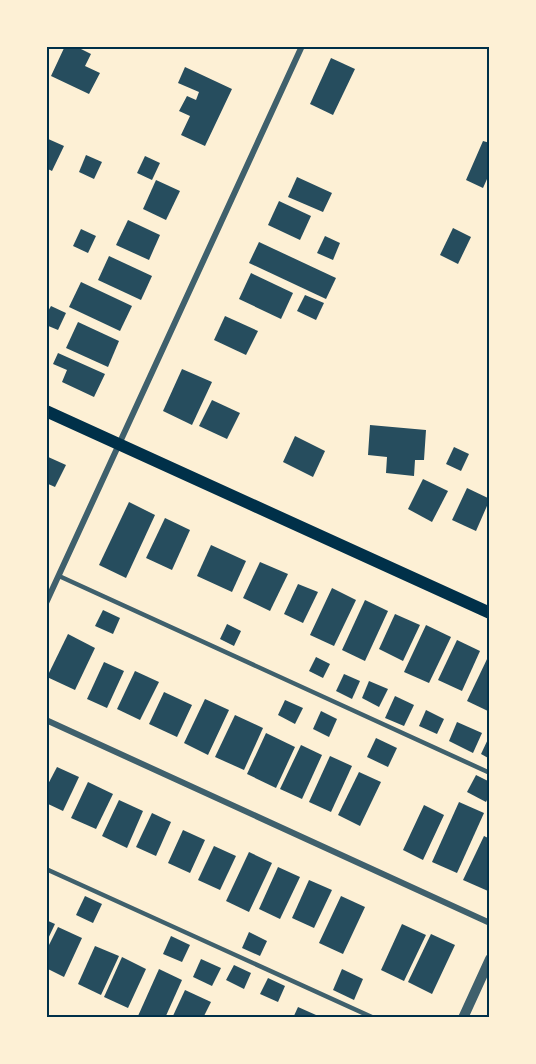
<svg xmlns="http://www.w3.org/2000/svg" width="536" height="1064" font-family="Lato,sans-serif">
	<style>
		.building { fill: #264d5e }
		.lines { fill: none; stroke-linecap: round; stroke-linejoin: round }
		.service { stroke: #3f606c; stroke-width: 4.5 }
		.minor { stroke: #3f606c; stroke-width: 6 }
		.tertiary { stroke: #3f606c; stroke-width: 10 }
		.secondary { stroke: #003049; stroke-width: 12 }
		.neatline { fill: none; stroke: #003049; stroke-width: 2 }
	</style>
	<rect width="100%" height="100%" fill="#fdf0d5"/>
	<!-- building -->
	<g class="building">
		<polygon points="65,46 75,46 91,54 85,66 100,73 89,94 51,76"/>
		<polygon points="331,58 355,69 333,115 310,104"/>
		<polygon points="185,67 232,89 205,146 181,135 190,116 179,111 187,96 196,100 199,92 178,83"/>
		<polygon points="46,138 64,146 52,171 46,168"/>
		<polygon points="483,141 490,143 490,180 487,179 483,188 466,180"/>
		<polygon points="86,155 102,162 94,179 79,172"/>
		<polygon points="145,156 160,163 152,180 137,173"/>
		<polygon points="297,177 332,193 323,212 288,197"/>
		<polygon points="156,180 180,191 166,220 143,209"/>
		<polygon points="279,201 311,216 300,240 268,225"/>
		<polygon points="128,220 160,235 149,260 116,245"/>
		<polygon points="453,228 471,237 458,264 440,255"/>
		<polygon points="81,229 96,236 88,253 73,246"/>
		<polygon points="325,236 340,243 333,260 317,253"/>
		<polygon points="259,242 336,278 326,299 249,263"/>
		<polygon points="109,256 152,276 141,300 98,280"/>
		<polygon points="251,273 293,293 281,319 239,299"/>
		<polygon points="81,282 132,306 120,331 69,307"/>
		<polygon points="305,295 324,303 316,320 297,311"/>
		<polygon points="51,306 66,313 58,330 46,325 46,315"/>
		<polygon points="225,316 258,331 246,355 214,340"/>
		<polygon points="78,322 119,341 108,367 66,348"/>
		<polygon points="58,353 105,374 94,397 62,382 67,370 53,364"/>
		<polygon points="182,369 212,382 192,425 163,411"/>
		<polygon points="212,400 240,413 227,439 199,426"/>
		<polygon points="370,425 426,430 424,460 415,460 414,476 386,473 387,457 368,455"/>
		<polygon points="295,436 325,451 313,477 283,462"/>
		<polygon points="454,447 469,454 461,471 446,464"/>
		<polygon points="46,456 66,465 55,487 46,483"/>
		<polygon points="423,479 448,491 432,522 408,509"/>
		<polygon points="467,488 490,499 476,531 452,520"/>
		<polygon points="129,502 155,515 126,578 99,565"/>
		<polygon points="165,518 190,530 172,570 146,558"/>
		<polygon points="211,545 246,561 232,592 197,576"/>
		<polygon points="260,562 288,574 270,611 243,598"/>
		<polygon points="298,584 318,592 303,623 284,614"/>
		<polygon points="332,588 356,600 334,646 310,635"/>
		<polygon points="365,600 388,611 365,661 342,650"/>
		<polygon points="103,610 120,618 113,634 95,626"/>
		<polygon points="395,614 420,625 403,661 379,649"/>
		<polygon points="227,624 241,631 234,646 220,639"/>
		<polygon points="426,625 451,637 429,683 404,672"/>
		<polygon points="68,634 95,648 75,690 47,677"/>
		<polygon points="457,640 480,651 462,691 438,680"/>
		<polygon points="316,657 330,664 323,678 309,671"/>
		<polygon points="488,657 490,658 490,712 467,701"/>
		<polygon points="104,662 124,671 107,708 87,699"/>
		<polygon points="135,671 159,682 140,720 117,709"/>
		<polygon points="344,674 360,681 352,699 336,691"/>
		<polygon points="369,681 388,689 379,707 362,698"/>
		<polygon points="164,692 192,705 177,737 149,724"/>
		<polygon points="395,696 414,705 404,726 385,718"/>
		<polygon points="205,699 229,710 208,755 184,743"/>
		<polygon points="285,700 303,708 295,724 278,715"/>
		<polygon points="426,710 444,719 437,734 419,726"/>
		<polygon points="321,711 337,719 329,737 313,729"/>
		<polygon points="235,715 263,728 244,770 215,757"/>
		<polygon points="457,722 482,733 473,753 449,741"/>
		<polygon points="266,733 295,747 276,788 247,774"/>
		<polygon points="490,735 490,759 481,754"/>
		<polygon points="376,738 397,748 388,767 367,757"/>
		<polygon points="301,745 322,755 302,799 280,789"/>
		<polygon points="330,756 352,766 331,812 309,802"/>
		<polygon points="57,767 79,777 63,811 46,803 46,788"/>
		<polygon points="359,772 381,782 360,826 338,815"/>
		<polygon points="476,775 490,782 490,794 486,802 467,792"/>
		<polygon points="88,782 113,794 96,829 71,818"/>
		<polygon points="119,800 143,811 127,848 102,836"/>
		<polygon points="459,802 484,813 457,873 432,862"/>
		<polygon points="424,805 444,815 423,860 403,850"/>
		<polygon points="152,813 171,822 156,856 136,847"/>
		<polygon points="183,830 205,840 190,873 168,863"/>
		<polygon points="484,836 490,839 488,891 463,880"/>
		<polygon points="214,846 236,856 220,890 198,880"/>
		<polygon points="249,852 272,863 249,912 226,901"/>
		<polygon points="278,867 300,877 280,919 259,909"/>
		<polygon points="309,880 332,890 314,928 292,918"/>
		<polygon points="85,896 102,904 93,923 76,915"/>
		<polygon points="341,896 365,907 343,954 319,943"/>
		<polygon points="46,920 55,924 46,943"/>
		<polygon points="402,924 426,935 404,981 381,970"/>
		<polygon points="58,927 82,938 64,977 46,968 46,951"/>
		<polygon points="249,932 267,941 260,956 242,948"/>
		<polygon points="431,934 455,945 432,994 408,982"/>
		<polygon points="171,936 190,945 182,962 163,954"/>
		<polygon points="95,946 119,956 101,995 78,984"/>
		<polygon points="122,957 146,969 128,1008 104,997"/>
		<polygon points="201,959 221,968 212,986 193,977"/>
		<polygon points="234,965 251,973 244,989 226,980"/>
		<polygon points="159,969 182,980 165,1018 142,1018 138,1016"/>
		<polygon points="342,969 363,979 354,1000 333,990"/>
		<polygon points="268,978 285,986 278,1002 260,994"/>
		<polygon points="185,990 211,1002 203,1018 172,1018"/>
		<polygon points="298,1007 316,1015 315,1018 293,1018"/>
	</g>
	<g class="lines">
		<!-- service -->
		<g class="service">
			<polyline points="59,576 490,773"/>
			<polyline points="46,869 374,1018"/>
		</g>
		<!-- minor -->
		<g class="minor">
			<polyline points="46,603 302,46"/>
			<polyline points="46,720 490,923"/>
		</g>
		<!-- tertiary -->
		<polyline class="tertiary" points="463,1018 490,959"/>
		<!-- secondary -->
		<polyline class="secondary" points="46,411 490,613"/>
	</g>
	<!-- border -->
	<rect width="536" height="1064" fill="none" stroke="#fdf0d5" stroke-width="96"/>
	<rect x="48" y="48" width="440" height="968" class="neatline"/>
</svg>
